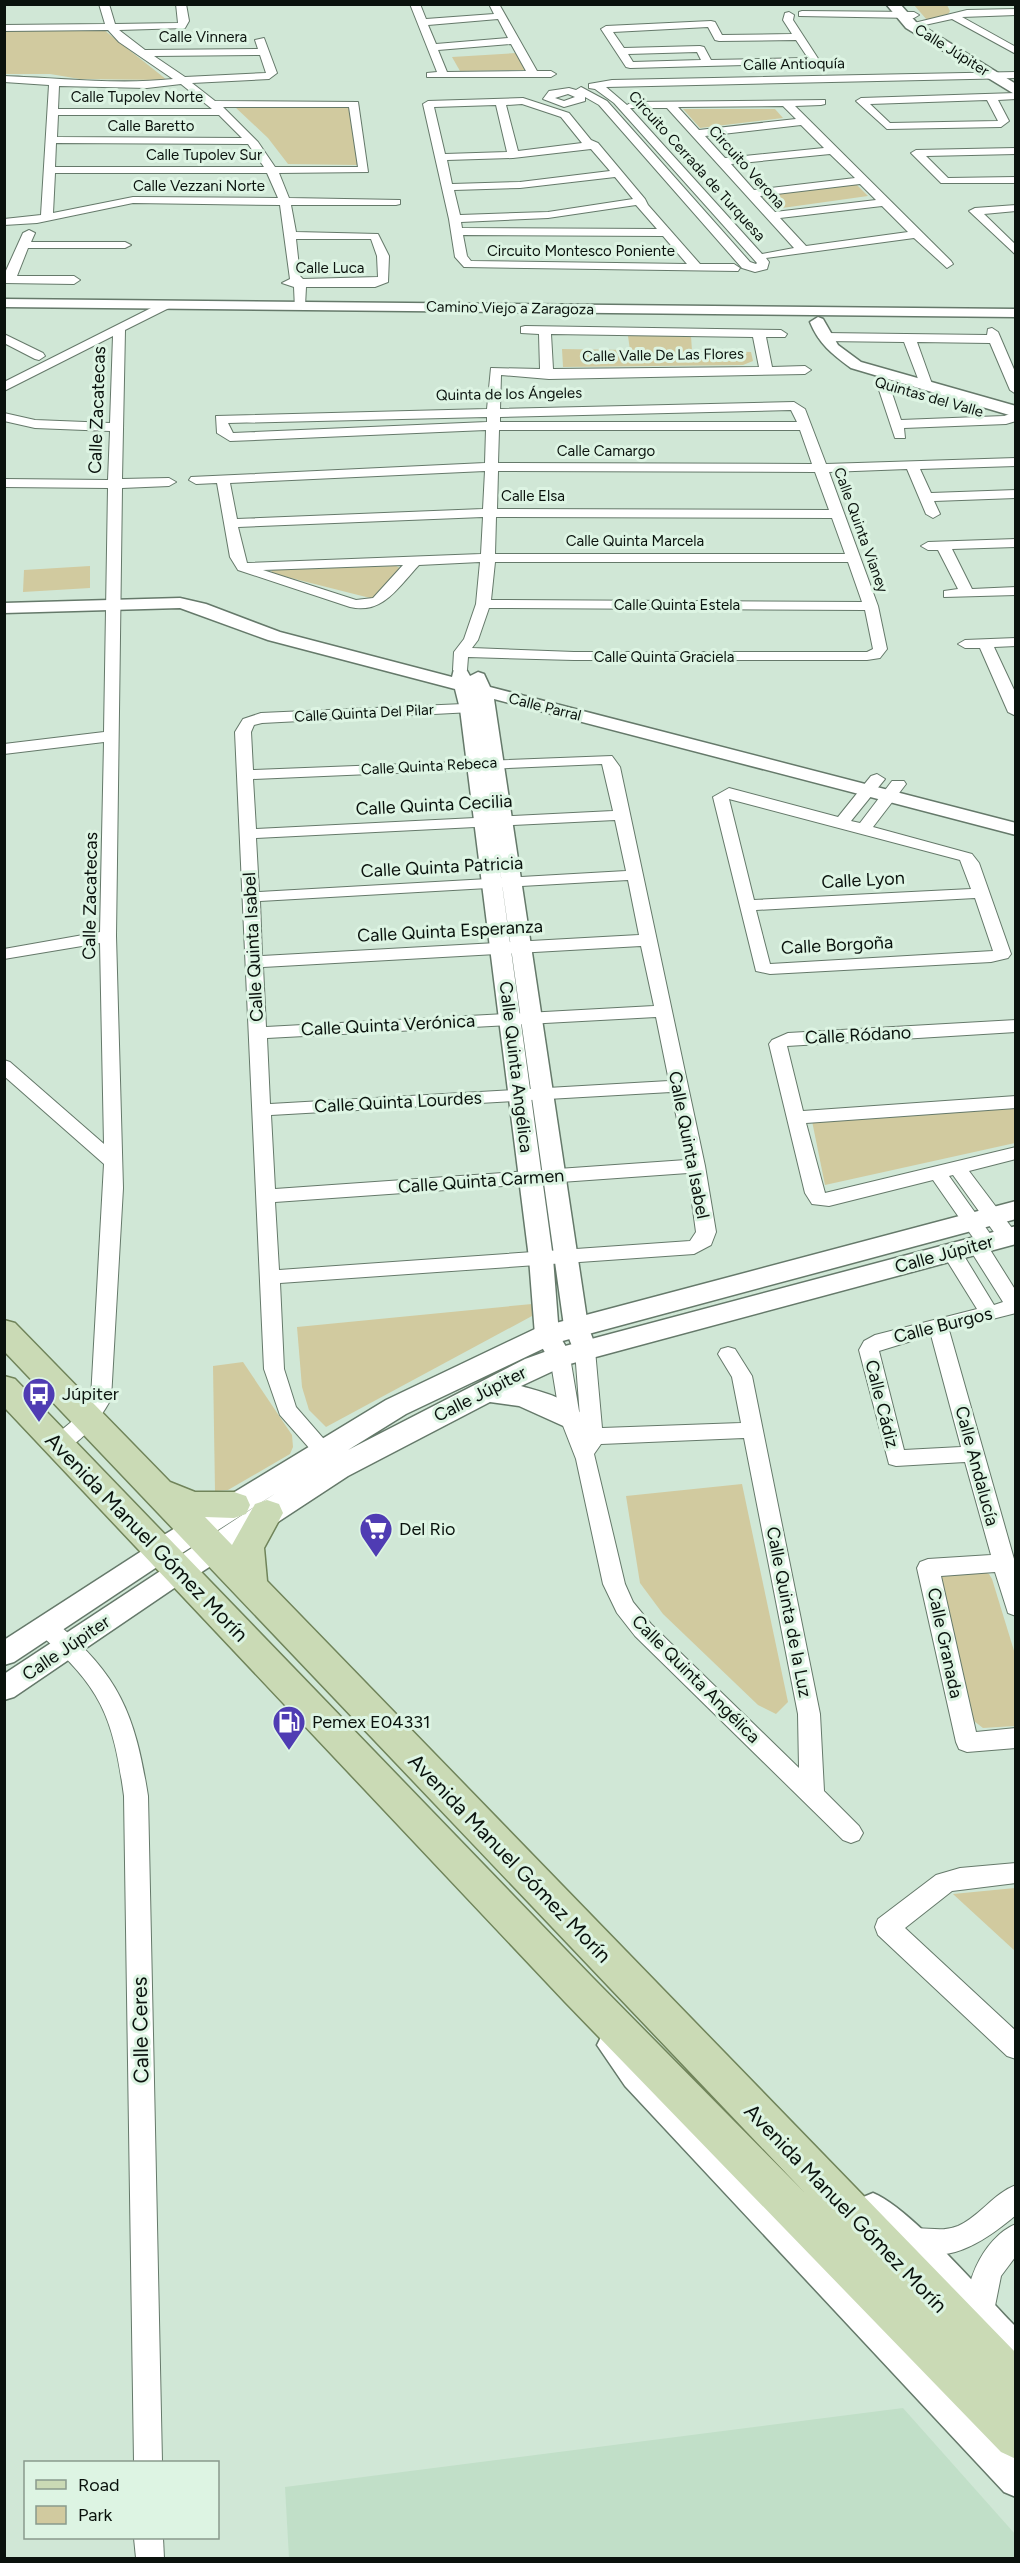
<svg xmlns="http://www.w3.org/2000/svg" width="1020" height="2563" font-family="Figtree,sans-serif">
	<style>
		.built { fill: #c1dfc8 }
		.green { fill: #d1ca9f }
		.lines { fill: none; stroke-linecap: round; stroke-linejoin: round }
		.minor-casing { stroke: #65796a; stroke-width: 2 }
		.tertiary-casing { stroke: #65796a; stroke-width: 3 }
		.secondary-casing { stroke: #65796a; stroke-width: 3 }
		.primary-casing { stroke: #70845a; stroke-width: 3 }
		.minor { fill: #fff; fill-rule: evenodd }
		.tertiary { fill: #fff; fill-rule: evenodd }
		.secondary { fill: #fff; fill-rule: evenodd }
		.primary { fill: #cadab5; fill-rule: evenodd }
		.labels { text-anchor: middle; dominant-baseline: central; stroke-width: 6; stroke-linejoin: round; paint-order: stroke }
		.far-street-label { font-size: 15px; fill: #0a120d; stroke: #ddf4e3 }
		.street-label { font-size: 18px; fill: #0a120d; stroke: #ddf4e3 }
		.poi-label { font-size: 18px; fill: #0a120d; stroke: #ddf4e3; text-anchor: start }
		.near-street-label { font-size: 21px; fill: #0a120d; stroke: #ddf4e3 }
	</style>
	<rect width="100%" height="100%" fill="#d0e7d6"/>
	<!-- built -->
	<polygon class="built" points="903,2408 1015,2534 1015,2558 289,2558 285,2487"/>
	<!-- green -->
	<g class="green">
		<polygon points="914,5 947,5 950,11 947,16 927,20"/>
		<polygon points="104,30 167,80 80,79 50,74 5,74 4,31"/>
		<polygon points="516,53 527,70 460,71 452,57"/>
		<polygon points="235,107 352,107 358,165 288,164 268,138"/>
		<polygon points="683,109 775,109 783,118 700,128"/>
		<polygon points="855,183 868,196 775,209 762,196"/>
		<polygon points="628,336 691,336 692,351 751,352 753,361 743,365 563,367 562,349 630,350"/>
		<polygon points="90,566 90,588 23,592 24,570"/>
		<polygon points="396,566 402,569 374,599 271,573 272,570"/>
		<polygon points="1015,1108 1015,1143 825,1185 811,1116"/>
		<polygon points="532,1304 532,1316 326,1427 309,1410 302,1387 297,1327"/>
		<polygon points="243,1362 292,1435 293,1447 290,1454 228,1490 215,1491 213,1366"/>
		<polygon points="742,1484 788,1702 776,1714 758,1705 663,1614 640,1583 626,1496"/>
		<polygon points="980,1570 989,1574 992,1579 1015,1654 1015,1726 983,1728 970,1718 938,1578 946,1574"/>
		<polygon points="1015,1888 1016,1888 1015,1951 953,1894"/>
	</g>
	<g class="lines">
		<defs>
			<g id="minor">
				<path d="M99,4h10l6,20 63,-1 -2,-19h10l3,17 -4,7 -66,2 26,20 113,-1 -3,-9 9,-2 13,35 -8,6 -77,4 23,18 143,1 10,70 -89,1 10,25 111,2v4l-4,1h-105l5,27 82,2 11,22 -1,26 -13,5h-69l-1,19 -10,3 -1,-22 -12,-4 8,-4 -10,-74 -147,-2 -96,20 -33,2v-6l37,-4 8,-130 -45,-3v-6c57,2 113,9 169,3l-54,-37 -11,-12 -104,1v-6l101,-1zM260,55l6,18 -81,4 -31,-21zM181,84l31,25h-154l1,-23 88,2zM223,107h126l9,60h-83l-17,-25zM58,115h161l23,23 -185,-1zM56,143l192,1 16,23h-209zM55,173h212l11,25 -145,-1 -80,16zM296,239h75l6,17 1,21 -75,2 -3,-3z"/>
				<path d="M410,4h10l6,15 68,-5 -5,-10h10l38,67h14l5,3 -5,3h-124v-4l10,-1zM498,19l10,19 -72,6 -8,-19zM511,44l15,27 -79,1 -9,-22z"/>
				<polygon points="1016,9 1016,15 962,17 1016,47 1016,54 952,19 911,28 906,25 967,10"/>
				<polygon points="802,11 914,12 919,15 914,18 799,16 799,12"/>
				<path d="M789,12l5,3 -1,5 26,40 -2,3 -187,5 -4,-1 -25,-38 5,-3 105,-5 4,1 7,13 70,-1 -9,-14 2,-7zM708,27l7,13 4,1 77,-1 12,18 -97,2 -7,-13 -4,-1 -76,2 -11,-16zM697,52l4,8 -68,2 -5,-8z"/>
				<path d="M1016,72v6l-410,9 21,18 5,-3 193,-2v4l-4,1 -26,1 156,155 2,3 -6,4 -33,-30 -148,20 3,4 -2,7 -12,3 -13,-4 -143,-163 -14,-8v4l-21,6 -21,-8 6,-8 20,-3 7,2 5,-3 26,14 143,161 6,2 1,-1 -143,-160 -19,-14 -6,-1v-4l23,-4zM568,94l7,3 -11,4 -9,-3zM783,106l13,13 -97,11 -21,-23zM630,108h37l127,140 -32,6zM801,125l23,23 -99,10 -20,-22zM830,154l25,24 -101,12 -23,-26zM860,184l16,16 -101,12 -15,-16zM882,206l26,26 -102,14 -26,-28z"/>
				<path d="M1016,93v6l-18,1 11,21 -8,6 -114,2 -31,-28 5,-3zM987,100l11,21 -108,2 -20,-19z"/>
				<path d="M523,98l46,15 22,27 7,3 47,56 3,6 52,59h34l6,4 -2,3 -274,-4 -9,-10 -6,-38 -26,-115 5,-3zM522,104l39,13 21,26 -64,8 -12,-46zM496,105l11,47 -62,2 -11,-47zM591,149l19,22 -90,11 -68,2 -5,-24 66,-2zM615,177l18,22 -85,13 -88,3 -6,-25 66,-2zM636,205l21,24 -195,-1 -1,-6 87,-4zM463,235l200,1 24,28 -216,-3 -4,-5z"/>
				<polygon points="1016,148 1016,154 926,156 948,178 1016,177 1016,183 941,183 911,153 916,150"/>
				<polygon points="1016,205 1016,211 984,214 1016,245 1016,255 969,211 975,208"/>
				<polygon points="29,230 35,233 31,242 125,242 131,245 125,248 28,248 17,276 74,276 80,280 74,284 4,283 4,275 23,233"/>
				<path d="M165,301l4,1v6l-44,22 -3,149 47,-1 7,4 -7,4 -47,2 -6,448 7,252 -12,211c-9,17 -37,57 -59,51l-3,-6 3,-6 30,-25 9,-15 13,-234 -100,-88v-16l6,2 94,82 -4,-201 -96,16v-10l96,-17 4,-190 -100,12v-10l100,-12 4,-244 -104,-1v-8l104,1 2,-49 -75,-3 -31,-7v-8l31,7 75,3 3,-87 -109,55v-9z"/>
				<path d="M525,326l256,4 6,4 -2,3h-19l6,30 33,-1 6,4 -6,4 -256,5 -48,-4 -1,34 294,-7 11,7 21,55 190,-6v8l-96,3 11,24 85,-3v8l-82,3 6,13 -7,4 -7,-4 -19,-45 -78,3 49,134 9,43 -7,9 -13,2h-293l-106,-3 -1,13 -7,4 -7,-4 1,-18 10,-13 12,-35 4,-42 -61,3c-20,21 -36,50 -69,42l-112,-37 -8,-13 -13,-74 -21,1 -7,-4 2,-3 294,-14 1,-33 -256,11 -13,-8 -1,-17 271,-7 4,-41 49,1 -1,-35 -18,-1v-6zM551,334l202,3 6,30 -206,2zM791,410l6,12h-297v-5zM487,417v5l-254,11 -5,-10zM499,430h301l12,34 -314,-1zM485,471l-2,38 -246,10 -7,-36zM498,471l317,1 14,38 -332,-1zM483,517l-2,37 -234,9 -9,-36zM496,517l336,1 13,36h-350zM495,562h353l14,40 -371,-2zM403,565l-30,33 -17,2 -93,-30zM489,608l376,2 8,39 -6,3h-293l-102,-4 6,-8z"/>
				<polygon points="992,328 998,332 1016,374 1016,394 1010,390 990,343 917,342 932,384 926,388 920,384 904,342 824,341 818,337 824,333 987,335 988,329"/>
				<polygon points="4,334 43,353 45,356 39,360 35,359 4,343"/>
				<polygon points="883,380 889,384 901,420 1004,416 1016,412 1016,421 1006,424 904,428 905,438 895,438 877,384"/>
				<polygon points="1016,539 1016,547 952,549 972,589 1016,587 1016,595 944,597 944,591 958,589 938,550 928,550 921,546 928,542"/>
				<polygon points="1016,638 1016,646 994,647 1016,694 1016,716 1008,712 980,648 965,648 958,644 965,640"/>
				<path d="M486,703l8,5 -3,3 -229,12 -8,2 -3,7 2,38 359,-14 8,11 85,399 11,66 -5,13 -17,9 -414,29 4,86 12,38 47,54 -3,6 -7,2 -7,-2 -46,-52 -16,-46 -29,-637 8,-13 18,-6zM602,764l11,47 -357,18 -3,-50zM615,820l11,51 -367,21 -3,-54zM628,880l11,55 -377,21 -2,-55zM641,946l13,60 -388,21 -3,-60zM656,1017l13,64 -399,23 -3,-66zM671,1092l15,68 -411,29 -4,-74zM688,1173l8,59 -6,9 -411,29 -4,-68z"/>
				<path d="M877,774l8,5 -34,42 9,2 32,-42h12l2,3 -33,43 99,27 7,9 32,91 -3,4 -17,4 -221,12 -14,-3 -43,-174 16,-9 109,29 33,-41zM729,799l231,61 11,29 -217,11zM975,898l18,53 -223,13 -14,-54z"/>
				<path d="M1016,1020v12l-229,14 16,65 213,-15v12l-210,15 19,70 191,-46v12l-47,12 46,61v10h-14l-48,-67 -4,1 47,66 -7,6 27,43v22l-67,17 67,236v50l-8,-3 -13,-41 -54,4 35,156 40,-4v20l-49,4 -8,-3 -3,-7 -39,-174 3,-6 8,-3 63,-4 -26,-93 -69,4 -7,-2 -30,-114 5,-9 11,-6 102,-26 -36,-58 3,-5h14l36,59 9,-3 -36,-57 7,-6 -41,-59 -104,26 -17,-2 -7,-11 -36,-149 3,-4 16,-7zM931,1335l30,112 -57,3 -25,-99z"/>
				<path d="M585,1343l7,2 3,5 7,78 139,-5 -9,-46 -14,-23 3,-5 7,-2 7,2 17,27 68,338 4,77 35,35 4,7 -4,7 -8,3 -8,-3 -208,-204 -18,-23 -14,-29 -27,-125 -16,-41 -10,-61 3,-5 7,-2 7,2 3,5 10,60 -5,-67 3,-5zM744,1438l54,276 1,54 -148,-144 -18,-22 -8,-18 -31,-130 7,-10z"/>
				<path d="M46,1618l8,3c65,54 81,92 94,175l14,666h-28l-10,-666c-11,-80 -23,-110 -86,-163l-3,-6 3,-6z"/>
				<polygon points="1016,1863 1016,1883 952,1891 905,1928 1016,2031 1016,2059 1007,2056 878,1935 875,1927 878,1919 936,1875 960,1868"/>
				<path d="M1016,2185v30c-33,28 -70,52 -113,34l-4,-9 4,-9c17,-7 36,3 55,-5 22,-10 36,-33 58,-41z"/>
				<path d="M1016,2224v32l-15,20 -10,50 -10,4 -10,-4c-14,-34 12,-89 45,-102z"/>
				<polygon points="134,2538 163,2538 164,2558 136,2558"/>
			</g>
			<g id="tertiary">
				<polygon points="4,299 1016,309 1016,317 4,307"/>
				<path d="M818,317l5,2 15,26 23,17 155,44v11l-165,-49c-19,-14 -32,-24 -41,-46z"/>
				<polygon points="180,598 206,604 280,632 452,677 454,669 466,669 470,676 478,672 484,674 490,687 1016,823 1016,835 494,699 588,1326 597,1350 594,1356 585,1359 576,1356 564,1326 498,855 553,1258 559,1335 572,1357 569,1363 560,1366 551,1363 535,1335 529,1258 460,709 455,689 268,640 180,608 4,613 4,603"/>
				<polygon points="160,1542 169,1545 173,1552 169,1559 14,1662 4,1665 4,1640 151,1545"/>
				<polygon points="180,1560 189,1564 193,1571 189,1578 14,1697 4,1700 4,1674 171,1564"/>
				<polygon points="613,2031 624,2035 647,2066 709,2133 1016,2454 1016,2497 1004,2492 625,2086 597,2045 602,2035"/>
				<path d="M873,2193c39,16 110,101 143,134v42l-12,-5 -109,-114 -34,-30 -4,-11 4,-11z"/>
			</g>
			<g id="secondary">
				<polygon points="886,4 900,4 916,22 1016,84 1016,95 906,28"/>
				<path d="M1016,1201v18l-461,124 -149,71 -58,36 177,-91 25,-9 466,-124v18l-450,121 -45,21c20,6 53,13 63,32l-4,7 -10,4 -51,-23 -29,-4 -142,74 -157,103 -11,4 -11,-4 -4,-8 4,-8 107,-70 -105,67 -11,4 -11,-4 -4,-8 4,-8 237,-144 151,-72z"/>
			</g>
			<polygon id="primary" points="4,1320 15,1323 170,1482 195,1492 234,1492 246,1496 250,1505 246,1514 234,1518 205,1517 232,1545 255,1504 267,1500 279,1504 283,1513 264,1548 267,1581 1016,2353 1016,2459 1001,2452 565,2002 4,1407 4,1376 15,1379 593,1978 805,2193 4,1351"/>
		</defs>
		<!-- minor casing -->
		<use href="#minor" class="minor-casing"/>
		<!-- tertiary casing -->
		<use href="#tertiary" class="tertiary-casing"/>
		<!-- secondary casing -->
		<use href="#secondary" class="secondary-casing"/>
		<!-- primary casing -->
		<use href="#primary" class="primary-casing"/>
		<!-- minor -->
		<use href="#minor" class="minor"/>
		<!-- tertiary -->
		<use href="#tertiary" class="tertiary"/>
		<!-- secondary -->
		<use href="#secondary" class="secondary"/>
		<!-- primary -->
		<use href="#primary" class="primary"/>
	</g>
	<!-- icons -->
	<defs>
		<symbol id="bus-pin" viewBox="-11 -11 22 30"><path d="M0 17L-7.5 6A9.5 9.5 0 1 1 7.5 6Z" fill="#4f3cb3" stroke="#ddf4e3"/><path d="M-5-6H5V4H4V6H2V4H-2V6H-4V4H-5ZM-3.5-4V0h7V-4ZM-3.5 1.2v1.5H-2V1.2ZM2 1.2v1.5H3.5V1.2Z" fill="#fff"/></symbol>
		<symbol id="supermarket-pin" viewBox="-11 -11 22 30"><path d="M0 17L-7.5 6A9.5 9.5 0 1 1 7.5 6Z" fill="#4f3cb3" stroke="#ddf4e3"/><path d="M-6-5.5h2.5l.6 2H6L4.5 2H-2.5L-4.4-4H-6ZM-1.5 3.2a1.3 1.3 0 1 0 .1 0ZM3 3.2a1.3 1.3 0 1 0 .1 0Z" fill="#fff"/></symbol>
		<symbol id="fuel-pin" viewBox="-11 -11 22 30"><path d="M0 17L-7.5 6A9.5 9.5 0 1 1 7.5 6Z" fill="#4f3cb3" stroke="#ddf4e3"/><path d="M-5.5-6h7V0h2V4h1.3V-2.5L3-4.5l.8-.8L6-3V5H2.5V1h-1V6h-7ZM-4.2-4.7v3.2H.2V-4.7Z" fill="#fff"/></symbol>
	</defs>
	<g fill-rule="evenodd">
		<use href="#bus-pin" x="20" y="1375" width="38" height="52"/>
		<use href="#supermarket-pin" x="357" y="1510" width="38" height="52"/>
		<use href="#fuel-pin" x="270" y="1703" width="38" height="52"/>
	</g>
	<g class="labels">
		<!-- far-street labels -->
		<g class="far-street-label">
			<text x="203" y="37">Calle Vinnera</text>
			<text transform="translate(952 50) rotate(32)">Calle Júpiter</text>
			<text transform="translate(794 64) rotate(-1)">Calle Antioquía</text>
			<text x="137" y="97">Calle Tupolev Norte</text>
			<text x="151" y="126">Calle Baretto</text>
			<text x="204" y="155">Calle Tupolev Sur</text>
			<text transform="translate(697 166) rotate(48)">Circuito Cerrada de Turquesa</text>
			<text transform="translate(747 167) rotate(48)">Circuito Verona</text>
			<text x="199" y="186">Calle Vezzani Norte</text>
			<text x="581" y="251">Circuito Montesco Poniente</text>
			<text x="330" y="268">Calle Luca</text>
			<text transform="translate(510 308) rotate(1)">Camino Viejo a Zaragoza</text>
			<text transform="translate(663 355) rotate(-1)">Calle Valle De Las Flores</text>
			<text transform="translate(509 394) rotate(-1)">Quinta de los Ángeles</text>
			<text transform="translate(929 397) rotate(16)">Quintas del Valle</text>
			<text x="606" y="451">Calle Camargo</text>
			<text x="533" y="496">Calle Elsa</text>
			<text transform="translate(861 530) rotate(70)">Calle Quinta Vianey</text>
			<text x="635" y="541">Calle Quinta Marcela</text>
			<text x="677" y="605">Calle Quinta Estela</text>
			<text x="664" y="657">Calle Quinta Graciela</text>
			<text transform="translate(545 707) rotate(14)">Calle Parral</text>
			<text transform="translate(364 713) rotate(-3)">Calle Quinta Del Pilar</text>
			<text transform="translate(429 766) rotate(-3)">Calle Quinta Rebeca</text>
		</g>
		<!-- street labels -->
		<g class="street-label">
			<text transform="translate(97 410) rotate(-88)">Calle Zacatecas</text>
			<text transform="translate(434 805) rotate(-3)">Calle Quinta Cecilia</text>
			<text transform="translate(442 867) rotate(-3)">Calle Quinta Patricia</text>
			<text transform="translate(863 880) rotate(-3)">Calle Lyon</text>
			<text transform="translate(90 896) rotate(-89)">Calle Zacatecas</text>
			<text transform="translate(450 931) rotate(-3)">Calle Quinta Esperanza</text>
			<text transform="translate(837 945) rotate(-3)">Calle Borgoña</text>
			<text transform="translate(253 947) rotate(-93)">Calle Quinta Isabel</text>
			<text transform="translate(388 1025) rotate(-3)">Calle Quinta Verónica</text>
			<text transform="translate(858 1035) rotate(-3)">Calle Ródano</text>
			<text transform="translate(516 1067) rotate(83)">Calle Quinta Angélica</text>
			<text transform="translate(398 1102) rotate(-3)">Calle Quinta Lourdes</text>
			<text transform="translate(689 1145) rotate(79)">Calle Quinta Isabel</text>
			<text transform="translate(481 1181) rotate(-4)">Calle Quinta Carmen</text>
			<text transform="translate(944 1254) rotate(-15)">Calle Júpiter</text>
			<text transform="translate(943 1325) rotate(-14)">Calle Burgos</text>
			<text transform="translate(480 1394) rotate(-27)">Calle Júpiter</text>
			<text transform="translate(882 1404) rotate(76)">Calle Cádiz</text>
			<text transform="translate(977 1466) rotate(75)">Calle Andalucía</text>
			<text transform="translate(789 1612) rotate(79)">Calle Quinta de la Luz</text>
			<text transform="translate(945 1643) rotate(78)">Calle Granada</text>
			<text transform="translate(66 1648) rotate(-34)">Calle Júpiter</text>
			<text transform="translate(696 1679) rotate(45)">Calle Quinta Angélica</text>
		</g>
		<!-- poi labels -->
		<g class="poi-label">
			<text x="62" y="1394">Júpiter</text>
			<text x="399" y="1529">Del Rio</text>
			<text x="312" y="1722">Pemex E04331</text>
		</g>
		<!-- near-street labels -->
		<g class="near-street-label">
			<text transform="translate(147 1537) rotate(46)">Avenida Manuel Gómez Morín</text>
			<text transform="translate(510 1858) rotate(46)">Avenida Manuel Gómez Morín</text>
			<text transform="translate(140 2030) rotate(-91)">Calle Ceres</text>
			<text transform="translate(846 2208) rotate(46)">Avenida Manuel Gómez Morín</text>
		</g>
	</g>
	<!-- border -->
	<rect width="1020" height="2563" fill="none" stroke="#0a120d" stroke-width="12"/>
	<!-- legend -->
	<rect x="24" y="2461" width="195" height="78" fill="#ddf4e3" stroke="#899a8d" stroke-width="1.5"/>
	<rect x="36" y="2480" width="30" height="9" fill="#cadab5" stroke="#899a8d" stroke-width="1.5"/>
	<text x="78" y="2491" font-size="18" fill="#0a120d">Road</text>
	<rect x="36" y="2506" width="30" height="18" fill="#d1ca9f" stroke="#899a8d" stroke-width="1.5"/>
	<text x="78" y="2521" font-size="18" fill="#0a120d">Park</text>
</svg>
